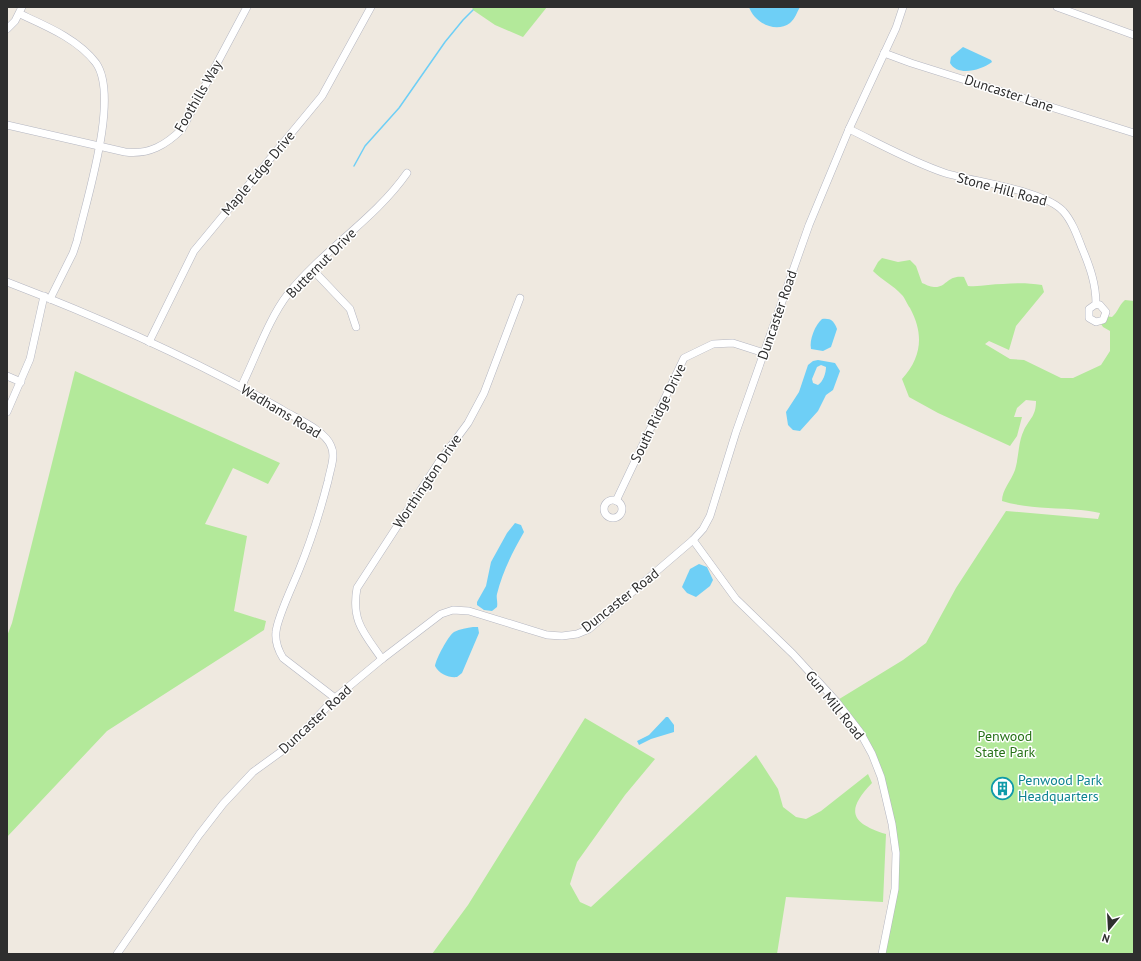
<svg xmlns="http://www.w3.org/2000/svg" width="1141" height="961" font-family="'PT Sans',sans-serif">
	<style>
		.green { fill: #b3e99a }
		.water { fill: #6ecff6; fill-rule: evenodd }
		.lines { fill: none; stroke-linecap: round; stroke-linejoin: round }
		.stream { stroke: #6ecff6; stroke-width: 1.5 }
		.minor-casing { stroke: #b4b6c1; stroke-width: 8 }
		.minor { stroke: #fff; stroke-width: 7 }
		.labels { text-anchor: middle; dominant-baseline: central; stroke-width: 3; stroke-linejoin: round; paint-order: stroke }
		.street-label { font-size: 14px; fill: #2e2e2e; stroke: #fff }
		.park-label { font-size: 14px; fill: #277217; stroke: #fff }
		.culture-label { font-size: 14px; fill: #0d838f; stroke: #fff; text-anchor: start }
	</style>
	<rect width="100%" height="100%" fill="#efe9e0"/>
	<!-- green -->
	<g class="green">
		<polygon points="472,7 547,7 523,37 495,25 473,10"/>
		<path d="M882,258l16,4 12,-2 6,6 6,17c3,1 8,4 12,4 13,1 12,-12 30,-10l4,9c13,1 23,-2 35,-2 13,-1 26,-1 39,1l2,7 -28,34 -7,24 -20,-9 -4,3 25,15 14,1 37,18h12l28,-13 9,-14v-20l-7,-4 -3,-5 5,-6 7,1c6,-5 7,-12 13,-17l9,1v653h-252l14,-101 -24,-99 -36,-53 67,-41 23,-17 30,-55 50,-77 92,8 2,-6c-32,-7 -66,-2 -98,-12 0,-11 9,-20 13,-31 4,-13 3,-28 9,-40 6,-12 12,-14 12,-29l-10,-1 -9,8 -3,9h8l-5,19 -7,10 -72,-33 -29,-16 -7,-18c20,-22 22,-45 8,-71 -3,-4 -5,-10 -8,-13 -9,-10 -20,-15 -29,-24l5,-9z"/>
		<polygon points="75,371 280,463 268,484 233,468 205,524 247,536 234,611 266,621 264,630 107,731 7,837 7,636 12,623"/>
		<path d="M585,718l70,41 -30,36 -48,67 -7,22 10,18 11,5 165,-152 22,34 5,18 13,10 10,2 15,-8 47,-37 4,9c-27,28 -21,40 14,51l-3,68 -97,-5 -9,57h-345l36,-49z"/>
	</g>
	<!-- water -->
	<g class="water">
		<path d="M749,7h51c-3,5 -5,12 -10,16 -15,11 -36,-1 -41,-16z"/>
		<path d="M963,47l28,13 1,2c-11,8 -34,15 -42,1l1,-6z"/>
		<path d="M822,319c9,-1 12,2 15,10l-6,18 -8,4 -12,-2c-2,-9 4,-24 11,-30z"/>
		<path d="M818,360l17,3 5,8 -7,19 -7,5 -8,16 -18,20 -7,-1 -5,-5 -2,-13 13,-20 9,-27 5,-4zM821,365l5,2c0,6 -3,15 -8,18l-5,-2 -1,-4 5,-12z"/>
		<path d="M515,523l6,2 3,7c-11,19 -22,41 -27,62 -1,4 1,8 0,13l-5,4 -8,-1 -7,-5v-3l9,-16 5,-24 16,-29z"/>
		<polygon points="699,564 707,567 713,580 710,586 696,597 687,593 682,587 690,569"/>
		<path d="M473,627h5l1,6 -17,40 -5,4c-8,1 -18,-3 -22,-11 1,-7 13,-30 19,-34 6,-3 13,-4 19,-5z"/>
		<polygon points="666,717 668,717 674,725 674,732 651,739 639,745 637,741 649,735"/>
	</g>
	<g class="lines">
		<!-- stream -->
		<polyline class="stream" points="354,166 365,146 399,108 445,42 463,20 473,10"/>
		<defs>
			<g id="minor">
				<polyline points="1057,7 1134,35"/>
				<path d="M20,14c26,12 58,25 76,49 24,34 -10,138 -19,178l-4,12 -23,46"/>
				<polyline points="7,29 15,21 22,7"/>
				<polyline points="884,53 911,63 1134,133"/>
				<path d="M7,125l118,27c24,3 41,-7 57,-23l65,-122"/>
				<path d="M849,129c31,15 63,33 96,44 30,9 98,17 118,38 9,10 14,24 19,37 8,19 14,36 14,56l-7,5v9l7,4 7,-2 3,-8 -6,-7 -4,-1"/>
				<polyline points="312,269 350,309 356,327"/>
				<path d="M7,282c94,36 186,77 274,127 14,9 44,21 50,37 5,10 -1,24 -3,35 -8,31 -17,60 -29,89 -6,15 -22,48 -23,62 -1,9 2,18 7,26l52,40"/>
				<polyline points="149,342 194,251 322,96 371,7"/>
				<polyline points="7,376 21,382"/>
				<path d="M241,387c14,-28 28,-69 47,-93 35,-44 87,-75 119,-121"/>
				<polyline points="7,412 30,359 44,296"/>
				<circle cx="613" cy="509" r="9"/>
				<polyline points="616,501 684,358 713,344 733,343 764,353"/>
				<polyline points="693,540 736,599 793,654 836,701 860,732 872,754 881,777 892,824 896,853 895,889 882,954"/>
				<path d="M382,659c-18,-26 -31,-38 -25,-71l82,-126 29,-39 16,-30 36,-95"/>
				<polyline points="117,954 199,835 223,804 253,772 293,743 335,698 382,659 441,614 453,610 469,611 547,635 562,636 577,634 589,629 693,540 703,529 710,516 736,432 809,225 849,129 896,28 903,7"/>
			</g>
		</defs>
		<!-- minor casing -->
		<use href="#minor" class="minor-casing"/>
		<!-- minor -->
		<use href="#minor" class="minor"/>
	</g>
	<!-- icons -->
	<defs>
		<symbol id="building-ring" viewBox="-11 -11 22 22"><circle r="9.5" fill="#fff" stroke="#0f9aa8" stroke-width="1.5"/><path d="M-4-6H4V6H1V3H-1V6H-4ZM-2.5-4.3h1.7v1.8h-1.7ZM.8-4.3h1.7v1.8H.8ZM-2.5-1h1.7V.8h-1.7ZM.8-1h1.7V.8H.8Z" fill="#0f9aa8"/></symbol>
	</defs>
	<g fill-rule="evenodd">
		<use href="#building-ring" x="990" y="776" width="25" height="25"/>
	</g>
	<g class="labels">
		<!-- street labels -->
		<g class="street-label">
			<text transform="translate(1009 93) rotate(18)">Duncaster Lane</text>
			<text transform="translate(198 96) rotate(-60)">Foothills Way</text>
			<text transform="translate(258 173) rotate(-50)">Maple Edge Drive</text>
			<text transform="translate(1002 189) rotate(15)">Stone Hill Road</text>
			<text transform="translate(321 263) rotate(-45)">Butternut Drive</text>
			<text transform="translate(777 315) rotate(-71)">Duncaster Road</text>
			<text transform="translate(281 411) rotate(31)">Wadhams Road</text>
			<text transform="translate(658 413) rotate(-64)">South Ridge Drive</text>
			<text transform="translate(427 481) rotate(-56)">Worthington Drive</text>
			<text transform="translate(620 600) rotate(-38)">Duncaster Road</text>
			<text transform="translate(835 705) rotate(51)">Gun Mill Road</text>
			<text transform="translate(315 719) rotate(-43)">Duncaster Road</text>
		</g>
		<!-- park labels -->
		<g class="park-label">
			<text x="1005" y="736">Penwood<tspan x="1005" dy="16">State Park</tspan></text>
		</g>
		<!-- culture labels -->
		<g class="culture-label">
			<text x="1018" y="780">Penwood Park<tspan x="1018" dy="16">Headquarters</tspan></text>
		</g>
	</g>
	<!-- border -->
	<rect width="1141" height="961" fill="none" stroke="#2e2e2e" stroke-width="16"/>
	<!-- north arrow -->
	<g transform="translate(1109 929) rotate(198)" stroke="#ffffff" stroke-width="3" paint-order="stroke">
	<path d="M0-3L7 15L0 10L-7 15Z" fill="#2e2e2e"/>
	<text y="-6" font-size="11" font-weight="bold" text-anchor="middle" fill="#2e2e2e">N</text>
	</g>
</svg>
